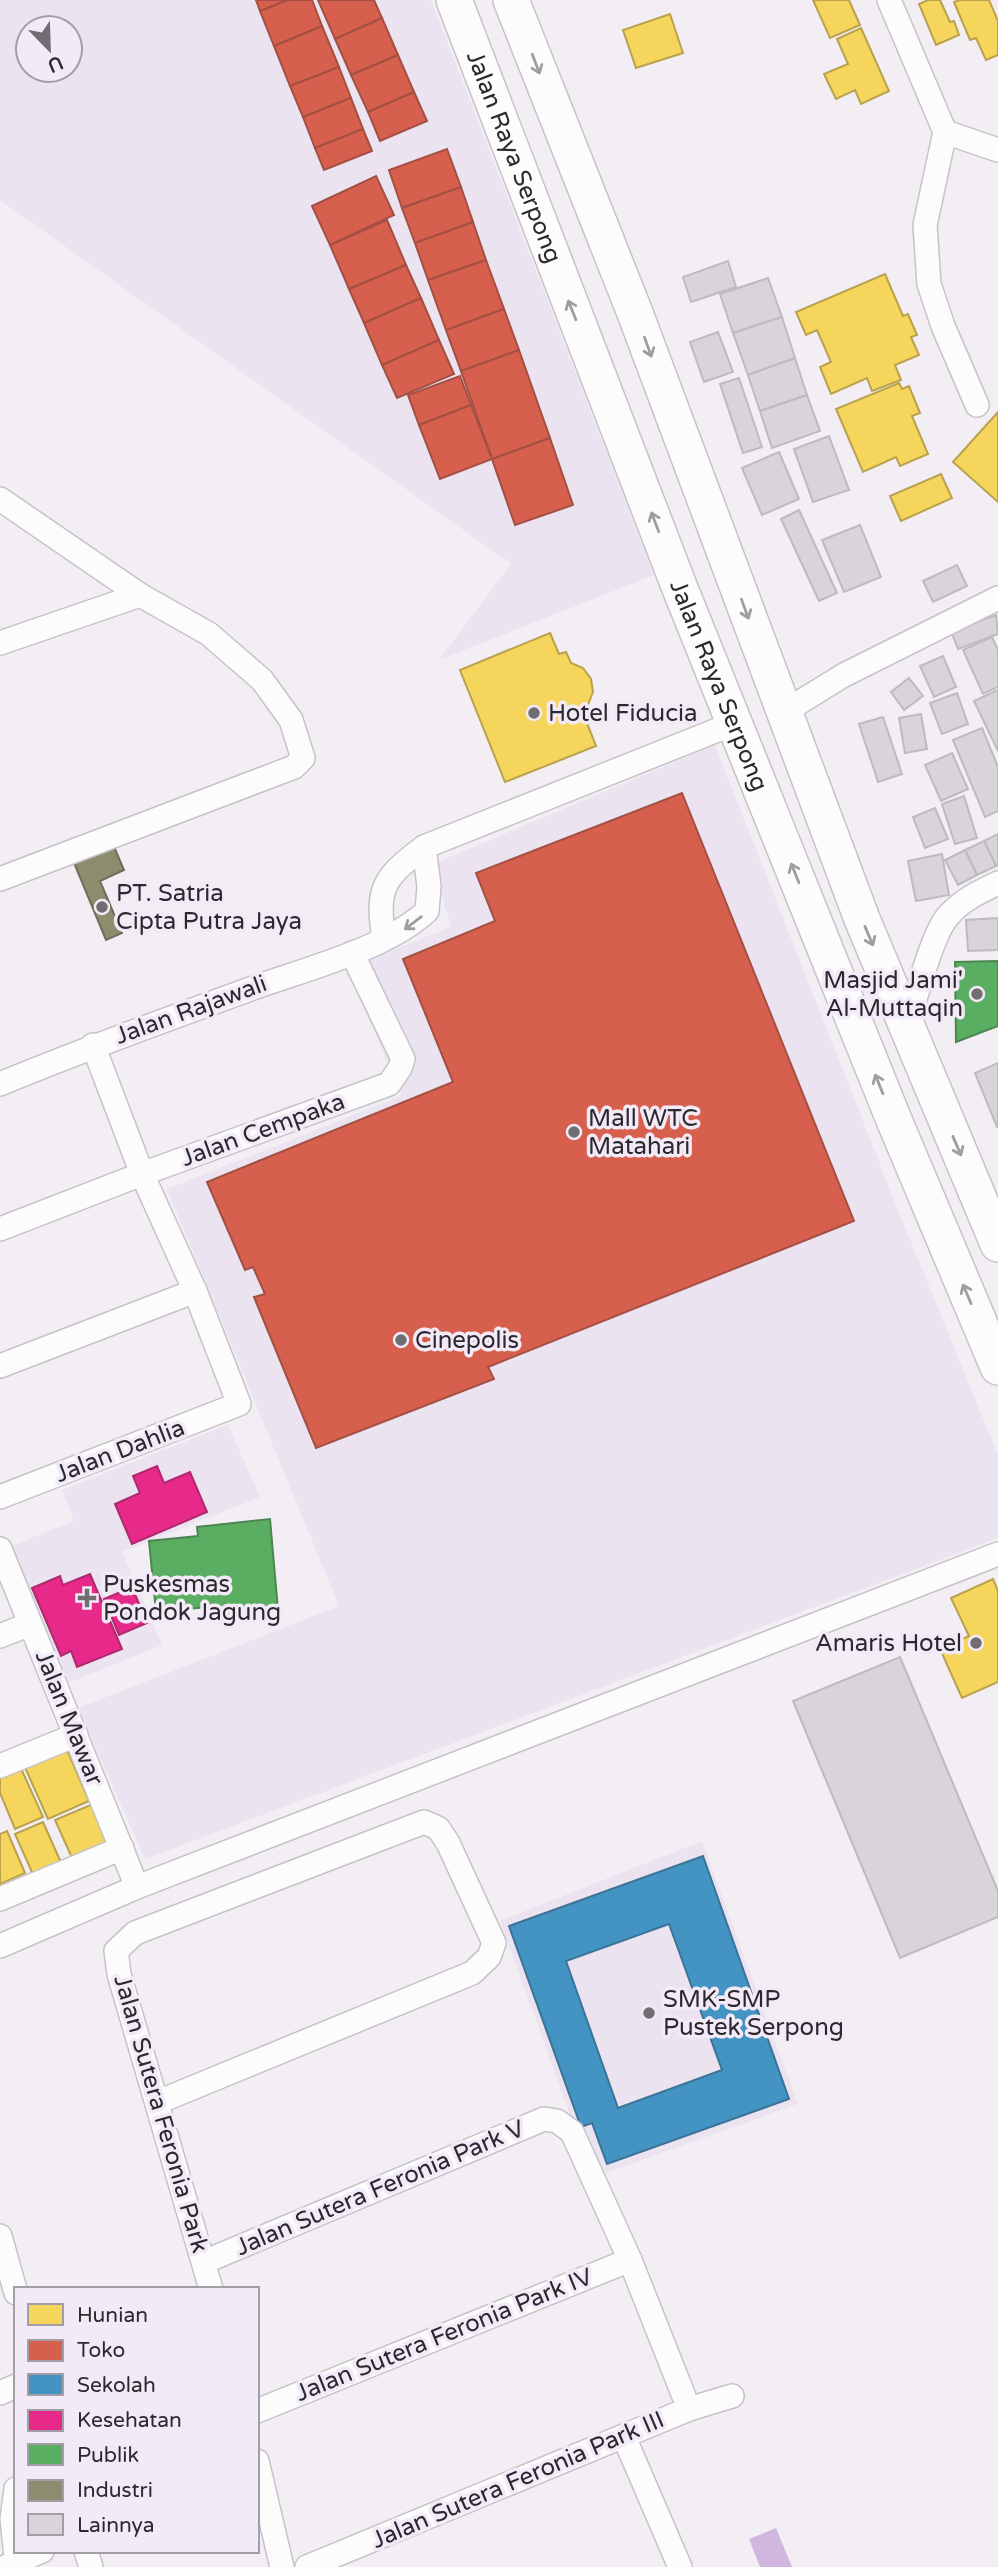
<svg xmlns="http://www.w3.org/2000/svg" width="998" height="2567" font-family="'Varela Round',sans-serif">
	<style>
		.built { fill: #ece3f1; fill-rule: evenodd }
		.water { fill: #d1b7df }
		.homes { fill: #f6d55c; stroke: #b9a14e; stroke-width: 2 }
		.shops { fill: #d6604d; stroke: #a35044; stroke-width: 2 }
		.schools { fill: #4393c3; stroke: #3c7396; stroke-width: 2; fill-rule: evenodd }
		.health { fill: #e7298a; stroke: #af296e; stroke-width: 2 }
		.public { fill: #5aae61; stroke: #4c8652; stroke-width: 2 }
		.industry { fill: #8c8c6e; stroke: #6f6e5b; stroke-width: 2 }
		.building { fill: #d8d4d9; stroke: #bebac0; stroke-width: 2 }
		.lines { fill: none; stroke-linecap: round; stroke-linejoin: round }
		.street-casing { stroke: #c6c3c7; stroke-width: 26 }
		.primary-casing { stroke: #c6c3c7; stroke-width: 38 }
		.street { stroke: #fdfcfd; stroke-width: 23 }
		.primary { stroke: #fdfcfd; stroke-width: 35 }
		.oneway { stroke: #9f9da0 }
		.poi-dot { fill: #716e73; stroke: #f3eaf8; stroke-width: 2.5 }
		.labels { text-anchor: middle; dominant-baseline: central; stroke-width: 7; stroke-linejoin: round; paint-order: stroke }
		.street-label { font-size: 24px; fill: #2c292e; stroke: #f3eaf8 }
		.poi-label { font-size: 24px; fill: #2c292e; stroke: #f3eaf8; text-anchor: start }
	</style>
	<rect width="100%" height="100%" fill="#f2eef4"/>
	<!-- built -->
	<g class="built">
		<path d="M0,0h431l223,575 -215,85 72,-96 -511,-364zM28,28h42v42h-42z"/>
		<polygon points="715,745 898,1210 998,1455 998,1538 145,1859 78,1708 339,1606 167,1189 401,1096 348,968 451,927 433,864"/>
		<polygon points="228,1425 260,1497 122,1552 162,1645 66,1684 11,1546 74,1521 62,1490"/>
		<polygon points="702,1841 798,2104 606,2173 575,2129 500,1921"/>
	</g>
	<!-- water -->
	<polygon class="water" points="776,2528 792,2567 760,2567 749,2539"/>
	<!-- homes -->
	<g class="homes">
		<polygon points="813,0 849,0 860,25 830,38"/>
		<polygon points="928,0 940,0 950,22 954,21 959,35 936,45 919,4"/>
		<polygon points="960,0 989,0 998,21 998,55 986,60 976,38 970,40 954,2"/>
		<polygon points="670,14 683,53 636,68 623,30"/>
		<polygon points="861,28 889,91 861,104 855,90 836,99 824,74 848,64 837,39"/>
		<polygon points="885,274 903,316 908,314 917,335 911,337 919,355 895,365 901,380 872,391 867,378 831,394 820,367 831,362 817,330 806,335 796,312"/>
		<polygon points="899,383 902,389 909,386 920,413 912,416 928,454 900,466 896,457 863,472 836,409"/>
		<polygon points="998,412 998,502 953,462"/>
		<polygon points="941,474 952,498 901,521 890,496"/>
		<polygon points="550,633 559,654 566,652 571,663 583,668 591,679 593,692 588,705 594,721 587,723 596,746 505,782 460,670"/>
		<polygon points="993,1579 998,1591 998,1682 962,1698 940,1649 969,1636 951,1598"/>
		<polygon points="65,1745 89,1801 48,1819 23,1763"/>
		<polygon points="19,1764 43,1817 15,1829 0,1793 0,1773"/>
		<polygon points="93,1804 109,1842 72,1858 55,1820"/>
		<polygon points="43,1822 63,1867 35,1879 15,1834"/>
		<polygon points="7,1831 25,1873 0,1884 0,1834"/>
	</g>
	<!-- shops -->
	<g class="shops">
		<polygon points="256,0 288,0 260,11"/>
		<polygon points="288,0 312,0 322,26 274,46 260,11"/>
		<polygon points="318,0 374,0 382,18 335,39"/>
		<polygon points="382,18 398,55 351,75 335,39"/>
		<polygon points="322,26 339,67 290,86 274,46"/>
		<polygon points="398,55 414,92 368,112 351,75"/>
		<polygon points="339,67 351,98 303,117 290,86"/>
		<polygon points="414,92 427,121 380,141 368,112"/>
		<polygon points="351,98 363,129 315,148 303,117"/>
		<polygon points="363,129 372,151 324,170 315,148"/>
		<polygon points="447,149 461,187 402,208 389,170"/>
		<polygon points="376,176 394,215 330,245 312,206"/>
		<polygon points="461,187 473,222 415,243 402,208"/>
		<polygon points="387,220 406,265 349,289 330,245"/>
		<polygon points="473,222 486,260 428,280 415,243"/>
		<polygon points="486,260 504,309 446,330 428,280"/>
		<polygon points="406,265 421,298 364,323 349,289"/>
		<polygon points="421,298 439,340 382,365 364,323"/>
		<polygon points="504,309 519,350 461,371 446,330"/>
		<polygon points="439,340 454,374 397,398 382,365"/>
		<polygon points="519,350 550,438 492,459 461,371"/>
		<polygon points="460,376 471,405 419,425 408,395"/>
		<polygon points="471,405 492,459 440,479 419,425"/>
		<polygon points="550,438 573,505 515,525 492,459"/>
		<polygon points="682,793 854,1221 488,1367 494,1379 316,1448 254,1297 265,1294 253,1267 245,1270 207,1182 453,1082 403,959 495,921 476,873"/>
	</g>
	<!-- schools -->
	<path class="schools" d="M703,1856l86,243 -182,65 -15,-41 -11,4 -72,-201zM669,1924l53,146 -104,38 -52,-147z"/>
	<!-- health -->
	<g class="health">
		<polygon points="157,1466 164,1483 190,1472 207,1512 132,1544 115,1504 140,1493 133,1476"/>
		<polygon points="90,1574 122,1649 77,1667 71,1651 61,1656 32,1588 60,1576 63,1585"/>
		<polygon points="132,1587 147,1623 119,1635 104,1599"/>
	</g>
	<!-- public -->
	<g class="public">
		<polygon points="998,961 998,1026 956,1042 955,962"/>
		<polygon points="270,1519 278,1610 209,1617 208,1607 156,1612 149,1541 198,1536 197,1527"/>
	</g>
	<!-- industry -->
	<polygon class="industry" points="112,842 124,870 100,881 122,933 106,940 72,858"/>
	<!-- building -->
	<g class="building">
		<polygon points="728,261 736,287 691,302 683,277"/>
		<polygon points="768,278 782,317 733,333 720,294"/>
		<polygon points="782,317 795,358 748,375 733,333"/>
		<polygon points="718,332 733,372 704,382 690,342"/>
		<polygon points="795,358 807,395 760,411 748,375"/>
		<polygon points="739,378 762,447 743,453 720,384"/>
		<polygon points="807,395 820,431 772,448 760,411"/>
		<polygon points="829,436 849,490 813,502 794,449"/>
		<polygon points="779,452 799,499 762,515 742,468"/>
		<polygon points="799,510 837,593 819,601 781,519"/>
		<polygon points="860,525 881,577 844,592 822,540"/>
		<polygon points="957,565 967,586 933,602 923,581"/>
		<polygon points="996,615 998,634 958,649 951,631"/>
		<polygon points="992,637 998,650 998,687 983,694 963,650"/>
		<polygon points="943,656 956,687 934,697 920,666"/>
		<polygon points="909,678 923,696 904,710 891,692"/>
		<polygon points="998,690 998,751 974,701"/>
		<polygon points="957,693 968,724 942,734 930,703"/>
		<polygon points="921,714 927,749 905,753 899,718"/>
		<polygon points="883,717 902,774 878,782 859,724"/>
		<polygon points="982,728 998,767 998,811 985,817 953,740"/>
		<polygon points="952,753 968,789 941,801 925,765"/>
		<polygon points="964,796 977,838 955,844 942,804"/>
		<polygon points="935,808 948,839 925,848 913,817"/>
		<polygon points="998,834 998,865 996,866 984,841"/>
		<polygon points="984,841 996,866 977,875 965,850"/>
		<polygon points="965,850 977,875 958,885 945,860"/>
		<polygon points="942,854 949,895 916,901 908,861"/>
		<polygon points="998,918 998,950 968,951 966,920"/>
		<polygon points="998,1063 998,1127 997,1127 975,1073"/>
		<polygon points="900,1657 998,1891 998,1917 900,1958 793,1701"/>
	</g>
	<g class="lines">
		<defs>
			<g id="street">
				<polyline points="889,0 945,132 998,150"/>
				<polyline points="945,132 925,225 929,284 943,326 977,405"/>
				<polyline points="0,499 140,595 209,634 262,680 291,720 303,758 294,767 0,879"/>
				<polyline points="0,643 140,595"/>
				<polyline points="784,712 844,675 998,598"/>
				<path d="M384,939c-8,-51 -1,-61 40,-92l311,-124"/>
				<path d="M907,1024c9,-25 25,-90 41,-108 14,-16 31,-24 50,-33"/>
				<path d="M0,1084c84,-35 168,-65 253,-96 53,-19 133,-39 174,-77l2,-25 -5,-39"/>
				<polyline points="0,1229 142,1174 389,1084 400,1068 403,1059 352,953"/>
				<polyline points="0,1366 195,1291"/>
				<polyline points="0,1497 239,1404 195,1291 142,1174 93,1045"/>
				<polyline points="0,1549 137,1887"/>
				<polyline points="0,1636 30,1624"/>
				<polyline points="0,1766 76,1735"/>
				<polyline points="0,1899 122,1848"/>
				<polyline points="0,1946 137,1887 998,1554"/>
				<polyline points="158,2102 472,1973 489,1957 494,1943 448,1843 438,1828 424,1822 135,1933 116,1951 119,1974 211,2289"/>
				<polyline points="0,2236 16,2293"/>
				<polyline points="204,2262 544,2119 557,2121 572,2132 630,2260 689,2409"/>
				<polyline points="0,2393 16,2386"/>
				<polyline points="257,2411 630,2260"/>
				<polyline points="624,2437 680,2567"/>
				<polyline points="257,2461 282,2567"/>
				<polyline points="16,2489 12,2519 17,2567"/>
				<polyline points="86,2551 91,2567"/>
				<polyline points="5,2567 42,2551"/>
				<polyline points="307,2567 689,2409 732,2396"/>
			</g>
			<g id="primary">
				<path id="s1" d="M454,0l225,586 215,534 104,247"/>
				<polyline points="511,0 635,313 862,919 998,1244"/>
			</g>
		</defs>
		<!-- street casing -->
		<use href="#street" class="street-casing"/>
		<!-- primary casing -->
		<use href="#primary" class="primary-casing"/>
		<!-- street -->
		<use href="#street" class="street"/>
		<!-- primary -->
		<use href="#primary" class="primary"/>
	</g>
	<!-- one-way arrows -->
	<defs><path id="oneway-shaft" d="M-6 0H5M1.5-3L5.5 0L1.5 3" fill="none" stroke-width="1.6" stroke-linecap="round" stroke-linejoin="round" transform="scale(1.75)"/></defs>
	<g class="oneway">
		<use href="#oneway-shaft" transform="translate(536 64) rotate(69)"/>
		<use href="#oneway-shaft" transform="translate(572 310) rotate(-112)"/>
		<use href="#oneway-shaft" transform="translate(648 347) rotate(70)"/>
		<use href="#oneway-shaft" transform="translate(655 522) rotate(-111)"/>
		<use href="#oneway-shaft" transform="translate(745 609) rotate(70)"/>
		<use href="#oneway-shaft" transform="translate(795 873) rotate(-112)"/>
		<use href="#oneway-shaft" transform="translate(413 923) rotate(143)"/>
		<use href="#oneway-shaft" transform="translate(869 936) rotate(67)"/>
		<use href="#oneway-shaft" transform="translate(879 1084) rotate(-112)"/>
		<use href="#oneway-shaft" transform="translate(957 1146) rotate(67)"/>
		<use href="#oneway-shaft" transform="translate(967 1294) rotate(-113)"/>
	</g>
	<!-- markers -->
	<g class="poi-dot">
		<circle cx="534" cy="713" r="7"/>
		<circle cx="102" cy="907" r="7"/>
		<circle cx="977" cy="994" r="7"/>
		<circle cx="574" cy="1132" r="7"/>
		<circle cx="401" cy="1340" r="7"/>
		<path d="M83.5 1587.5h7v7h7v7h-7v7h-7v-7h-7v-7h7z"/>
		<circle cx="976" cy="1643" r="7"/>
		<circle cx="649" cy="2013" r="7"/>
	</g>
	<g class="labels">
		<!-- street labels -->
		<g class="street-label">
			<text stroke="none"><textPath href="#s1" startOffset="168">Jalan Raya Serpong</textPath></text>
			<text stroke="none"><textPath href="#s1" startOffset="735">Jalan Raya Serpong</textPath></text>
			<text transform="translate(191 1010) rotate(-20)">Jalan Rajawali</text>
			<text transform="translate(263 1130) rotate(-20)">Jalan Cempaka</text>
			<text transform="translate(120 1451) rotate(-21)">Jalan Dahlia</text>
			<text transform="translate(69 1718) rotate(68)">Jalan Mawar</text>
			<text transform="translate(161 2114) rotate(74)">Jalan Sutera Feronia Park</text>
			<text transform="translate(380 2188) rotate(-23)">Jalan Sutera Feronia Park V</text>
			<text transform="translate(444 2335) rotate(-22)">Jalan Sutera Feronia Park IV</text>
			<text transform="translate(518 2480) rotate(-23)">Jalan Sutera Feronia Park III</text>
		</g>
		<!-- poi labels -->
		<g class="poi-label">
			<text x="548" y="713">Hotel Fiducia</text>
			<text x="116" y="893">PT. Satria<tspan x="116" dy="28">Cipta Putra Jaya</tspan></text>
			<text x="963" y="980" text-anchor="end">Masjid Jami'<tspan x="963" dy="28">Al-Muttaqin</tspan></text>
			<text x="588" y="1118">Mall WTC<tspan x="588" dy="28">Matahari</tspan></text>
			<text x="415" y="1340">Cinepolis</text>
			<text x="103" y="1584">Puskesmas<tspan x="103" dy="28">Pondok Jagung</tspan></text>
			<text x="962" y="1643" text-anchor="end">Amaris Hotel</text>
			<text x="663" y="1999">SMK-SMP<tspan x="663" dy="28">Pustek Serpong</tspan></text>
		</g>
	</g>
	<!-- legend -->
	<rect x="14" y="2287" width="245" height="266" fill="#f3eaf8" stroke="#a39da7" stroke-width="2"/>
	<rect x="28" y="2304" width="35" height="21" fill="#f6d55c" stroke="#a39da7" stroke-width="2"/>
	<text x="77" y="2322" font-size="21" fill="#2c292e">Hunian</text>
	<rect x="28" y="2340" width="35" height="21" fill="#d6604d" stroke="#a39da7" stroke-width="2"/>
	<text x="77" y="2357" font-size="21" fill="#2c292e">Toko</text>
	<rect x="28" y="2374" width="35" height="21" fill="#4393c3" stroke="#a39da7" stroke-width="2"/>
	<text x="77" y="2392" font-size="21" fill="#2c292e">Sekolah</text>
	<rect x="28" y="2410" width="35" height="21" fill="#e7298a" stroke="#a39da7" stroke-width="2"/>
	<text x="77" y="2427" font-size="21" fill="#2c292e">Kesehatan</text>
	<rect x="28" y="2444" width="35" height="21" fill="#5aae61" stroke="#a39da7" stroke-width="2"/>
	<text x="77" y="2462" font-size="21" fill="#2c292e">Publik</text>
	<rect x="28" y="2480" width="35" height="21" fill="#8c8c6e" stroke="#a39da7" stroke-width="2"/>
	<text x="77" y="2497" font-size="21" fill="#2c292e">Industri</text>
	<rect x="28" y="2514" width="35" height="21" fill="#d8d4d9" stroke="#a39da7" stroke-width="2"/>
	<text x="77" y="2532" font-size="21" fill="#2c292e">Lainnya</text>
	<!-- north arrow -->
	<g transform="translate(49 49) rotate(157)"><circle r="33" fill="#f3eaf8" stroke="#a39da7" stroke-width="2"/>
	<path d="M0-5L12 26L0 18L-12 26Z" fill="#716e73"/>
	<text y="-10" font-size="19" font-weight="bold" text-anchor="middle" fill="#2c292e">U</text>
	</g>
</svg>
